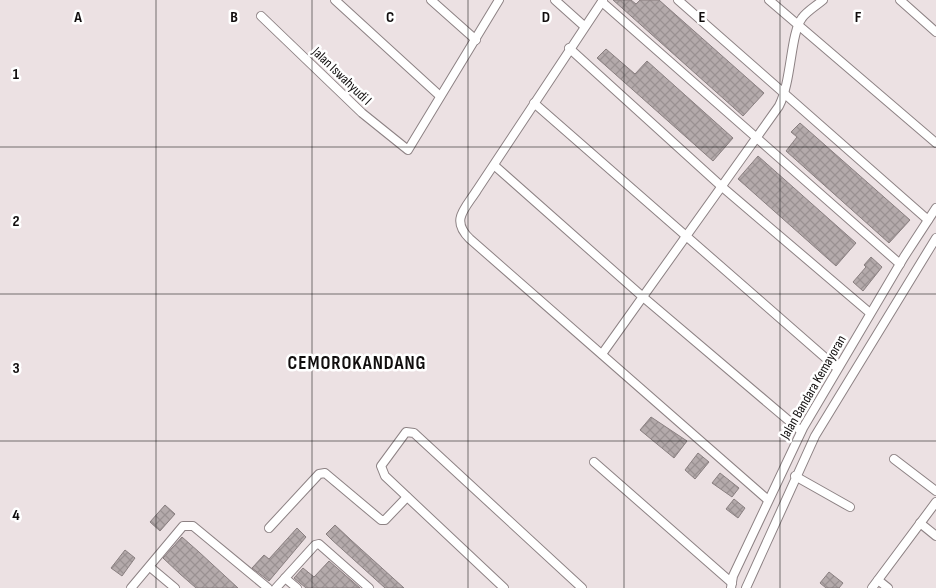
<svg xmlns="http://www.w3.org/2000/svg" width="936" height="588" font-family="'Sofia Sans Condensed',sans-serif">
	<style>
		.building { fill: url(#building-cross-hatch); stroke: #897f80 }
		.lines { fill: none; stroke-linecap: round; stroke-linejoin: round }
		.street-casing { stroke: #8d8284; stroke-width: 10 }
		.street { stroke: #fff; stroke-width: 8 }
		.grid { fill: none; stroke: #110e0e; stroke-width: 1; stroke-opacity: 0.55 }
		.labels { text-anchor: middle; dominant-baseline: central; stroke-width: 5; stroke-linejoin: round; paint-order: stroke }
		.street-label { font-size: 14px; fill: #110e0e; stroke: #fff }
		.district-label { font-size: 19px; font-weight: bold; letter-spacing: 1px; fill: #110e0e; stroke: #fff }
		.grid-label { font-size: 16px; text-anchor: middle; font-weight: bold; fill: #110e0e; stroke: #fff; stroke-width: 5; stroke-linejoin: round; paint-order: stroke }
	</style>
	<defs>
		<pattern id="building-cross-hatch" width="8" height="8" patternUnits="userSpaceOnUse" patternTransform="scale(1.25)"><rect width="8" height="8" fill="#b4aaab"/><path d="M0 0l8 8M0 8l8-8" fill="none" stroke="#9a9192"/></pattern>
	</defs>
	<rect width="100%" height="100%" fill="#ece1e3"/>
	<!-- building -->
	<g class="building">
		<polygon points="613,0 631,0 636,4 640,0 659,0 764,93 743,116"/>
		<polygon points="606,49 635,74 647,61 733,138 713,161 597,58"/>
		<polygon points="800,123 910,220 889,243 786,151 797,137 791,132"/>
		<polygon points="758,156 856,243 836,266 738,179"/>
		<polygon points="871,257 882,267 863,291 853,282 866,267 864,265"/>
		<polygon points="651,417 687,441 674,458 640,430"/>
		<polygon points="698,453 709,462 695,479 685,470"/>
		<polygon points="720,473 739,488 732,497 712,483"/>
		<polygon points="734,499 745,508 738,518 726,509"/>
		<polygon points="165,505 175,514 160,531 150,522"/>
		<polygon points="335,525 351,540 404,588 385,588 332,540 326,534"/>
		<polygon points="297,528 306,537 269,581 252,568 264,555 269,559"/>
		<polygon points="182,537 199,552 238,588 196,588 180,574 163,558"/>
		<polygon points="125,550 135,558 122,576 111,568"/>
		<polygon points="329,561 360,588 306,588 294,578 303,568 314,577"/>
		<polygon points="829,572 843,583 839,588 826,588 820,583"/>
	</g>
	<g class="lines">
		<defs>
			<g id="street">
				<polyline points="335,0 440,96"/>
				<polyline points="431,0 476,40"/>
				<polyline points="555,0 584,26"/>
				<path d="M603,0l-126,190c-12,19 -27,30 -7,49l298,261"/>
				<polyline points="678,0 928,220"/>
				<polyline points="769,0 936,143"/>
				<polyline points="900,0 936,32"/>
				<polyline points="602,2 900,264"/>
				<polyline points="261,16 362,113 408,150 499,0"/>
				<polyline points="569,48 721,186 870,313"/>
				<polyline points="534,103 837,368"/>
				<polyline points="495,166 643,297 801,431"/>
				<path d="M602,354l177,-248c13,-25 11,-72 23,-88 5,-7 14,-12 21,-18"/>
				<polyline points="894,459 936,491"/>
				<polyline points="594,462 732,583"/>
				<polyline points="795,476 850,507"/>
				<polyline points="920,523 936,536"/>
				<polyline points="269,528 319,474 325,473 381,520 385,520 407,497"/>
				<polyline points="150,567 175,588"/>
				<polyline points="285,578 297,588"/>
				<polyline points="878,580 888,588"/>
				<polyline points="131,588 183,526 193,526 268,588"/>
				<polyline points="276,588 315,545 319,544 369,588"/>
				<polyline points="504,588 385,476 381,466 406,432 414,433 582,588"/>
				<polyline points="731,588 733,576 803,428 904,257 936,208"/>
				<polyline points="746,588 815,436 936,238"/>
				<polyline points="872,588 936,502"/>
			</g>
		</defs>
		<!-- street casing -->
		<use href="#street" class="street-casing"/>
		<!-- street -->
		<use href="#street" class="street"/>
	</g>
	<!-- grid -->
	<path class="grid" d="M156,0v588M312,0v588M468,0v588M624,0v588M780,0v588M0,147h936M0,294h936M0,441h936"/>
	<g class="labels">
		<!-- street labels -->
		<g class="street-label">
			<text transform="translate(342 76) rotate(44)">Jalan Iswahyudi I</text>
			<text transform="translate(813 387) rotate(-60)">Jalan Bandara Kemayoran</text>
		</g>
		<!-- district labels -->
		<g class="district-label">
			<text x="357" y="363">CEMOROKANDANG</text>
		</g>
	</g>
	<g class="grid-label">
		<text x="78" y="22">A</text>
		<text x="234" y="22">B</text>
		<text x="390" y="22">C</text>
		<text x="546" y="22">D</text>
		<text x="702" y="22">E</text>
		<text x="858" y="22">F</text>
		<text x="16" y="79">1</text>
		<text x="16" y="226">2</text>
		<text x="16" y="373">3</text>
		<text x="16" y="520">4</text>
	</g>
</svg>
